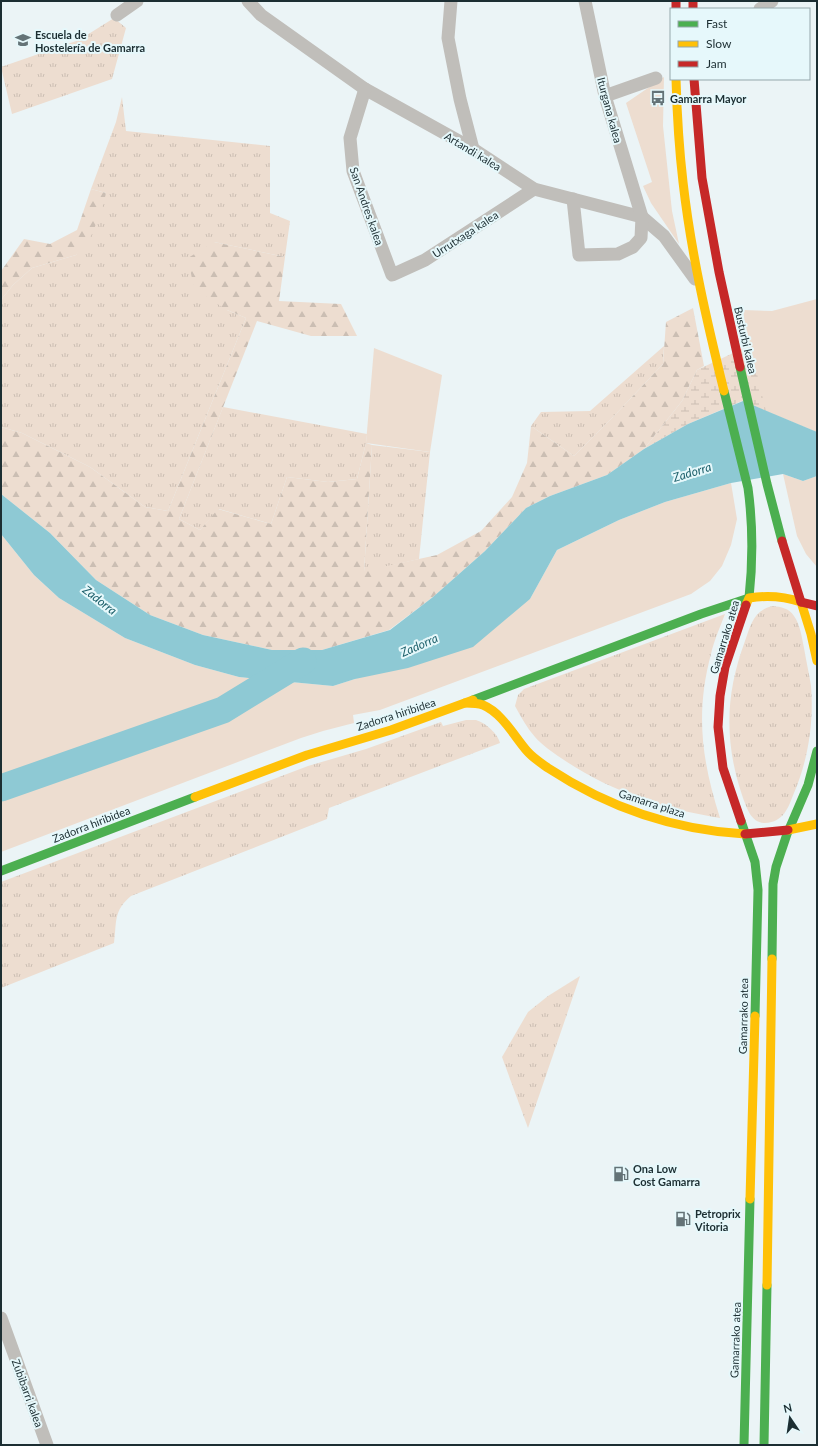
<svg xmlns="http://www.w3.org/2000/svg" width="818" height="1446" font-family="Lato,sans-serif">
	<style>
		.grass { fill: url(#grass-tufts) }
		.forest { fill: url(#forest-firs) }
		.wetland { fill: url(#wetland-marsh) }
		.green { fill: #edddd0 }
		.water { fill: #8ec9d4 }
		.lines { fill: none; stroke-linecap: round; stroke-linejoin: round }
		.river { stroke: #8ec9d4; stroke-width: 27 }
		.street { stroke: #c0beba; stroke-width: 13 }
		.fast { stroke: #4caf50; stroke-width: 9 }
		.slow { stroke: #ffc107; stroke-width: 9 }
		.jam { stroke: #c62828; stroke-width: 9 }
		.labels { text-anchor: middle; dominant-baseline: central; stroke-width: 4; stroke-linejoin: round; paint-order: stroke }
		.poi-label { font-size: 11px; font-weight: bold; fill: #1c2e32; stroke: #e6f8fb; text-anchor: start }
		.street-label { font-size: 11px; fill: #1c2e32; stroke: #e6f8fb }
		.water-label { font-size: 12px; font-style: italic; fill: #1d606b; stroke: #e6f8fb }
	</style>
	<defs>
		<pattern id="grass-tufts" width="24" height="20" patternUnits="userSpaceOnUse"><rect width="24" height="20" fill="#edddd0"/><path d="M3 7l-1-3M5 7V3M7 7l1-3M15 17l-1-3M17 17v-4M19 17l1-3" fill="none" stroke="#cbbeb3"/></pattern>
		<pattern id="forest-firs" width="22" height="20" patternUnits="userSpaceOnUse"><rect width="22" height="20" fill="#edddd0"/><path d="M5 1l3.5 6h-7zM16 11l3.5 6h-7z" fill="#cbbeb3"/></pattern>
		<pattern id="wetland-marsh" width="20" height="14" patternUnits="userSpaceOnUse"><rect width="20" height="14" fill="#edddd0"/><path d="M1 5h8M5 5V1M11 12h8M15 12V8" fill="none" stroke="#cbbeb3"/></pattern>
	</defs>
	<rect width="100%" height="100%" fill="#ebf4f6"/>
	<!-- grass -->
	<g class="grass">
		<polygon points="114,18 126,28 112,79 12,114 1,67 79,40"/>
		<polygon points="122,97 126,131 270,146 270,213 290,221 285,257 214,242 227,310 246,318 168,511 145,507 90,467 22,433 1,427 1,300 13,285 32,268 76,255 106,193 91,189 116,122"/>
		<polygon points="664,346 663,364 614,416 574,456 531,426 541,412 590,411"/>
		<polygon points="223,407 367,434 366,443 357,479 328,482 287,477 271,524 219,509 200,530 179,519"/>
		<polygon points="372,445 430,452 419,559 364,572"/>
		<path d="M773,606c8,1 16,2 21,10 6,8 8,22 10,32 2,12 5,25 7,38 3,37 -3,74 -17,107 -6,15 -10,29 -29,30 -14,0 -18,-15 -22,-25 -19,-55 -18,-103 2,-157 6,-17 9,-31 28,-35z"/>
		<path d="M725,614c-5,13 -11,27 -14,40 -16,60 -9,107 9,164 -56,-9 -111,-27 -159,-60 -9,-6 -19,-13 -26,-21 -8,-9 -14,-20 -20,-31l3,-11 6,-6z"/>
		<path d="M466,720c3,0 8,0 10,0 10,3 22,14 24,23l-171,65 -2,11 -196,77c-18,15 -14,26 -17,47l-113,45v-106l307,-116 58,-17 75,-27 2,4z"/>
		<polygon points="580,976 528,1128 502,1057 528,1012 548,996"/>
	</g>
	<!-- forest -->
	<g class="forest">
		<polygon points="91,189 106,193 102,210 91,236 76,255 32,268 13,285 1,300 1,271 24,239 50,244 77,230"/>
		<polygon points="214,242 285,257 279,301 341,304 357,336 311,336 257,321 179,519 200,530 218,509 271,524 287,477 328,482 357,479 366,443 372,445 364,571 437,555 481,531 512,497 527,463 531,426 574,456 614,416 663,364 666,322 693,308 704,366 697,370 682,401 644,449 607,475 550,496 526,508 485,551 433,597 389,630 322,650 272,650 203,635 150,615 96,580 50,533 1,494 1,427 22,433 90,467 145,507 168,511 246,318 227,310 194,289 188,258"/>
	</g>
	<!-- wetland -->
	<polygon class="wetland" points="780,331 817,432 742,401 688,424 644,449 682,401 697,370"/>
	<!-- green -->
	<g class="green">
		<polygon points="664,77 663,126 672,211 679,244 651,203 643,186 652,182 626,103"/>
		<polygon points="817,299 817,432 766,411 745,324 743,310 772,311"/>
		<polygon points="374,348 442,375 430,452 366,443"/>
		<polygon points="783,474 803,481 817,476 817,567 806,554 797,536"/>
		<polygon points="731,483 737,519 731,545 722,566 710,581 691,594 380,710 353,715 354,723 323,731 301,738 1,852 1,534 34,575 59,598 125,638 195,665 239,677 333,686 355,679 530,599 557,550 619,520 665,502"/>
	</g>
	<!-- water -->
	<polygon class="water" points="743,401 817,432 817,476 803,481 783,474 731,483 665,502 619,520 557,550 530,599 473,647 408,668 355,679 333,686 239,677 195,665 125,638 59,598 34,575 1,534 1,494 50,533 96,580 150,615 203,635 272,650 322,650 390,630 433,597 485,551 526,508 550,496 607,475 644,449 688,424"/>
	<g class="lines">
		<!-- river -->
		<polyline class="river" points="1,788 223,710 303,661"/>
		<!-- street -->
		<g class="street">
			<polyline points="248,1 261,15 365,89 473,149 534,189 642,217 664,236 695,279"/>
			<polyline points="451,1 448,38 460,99 473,149"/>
			<polyline points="760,9 772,1"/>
			<polyline points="117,15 137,1"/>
			<polyline points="365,89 350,138 353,171 392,275 425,260 534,189"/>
			<polyline points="605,96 656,78"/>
			<polyline points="573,199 579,255 618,254 633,247 641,238 642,217 605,96 585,1"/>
			<polyline points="1,1318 47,1445"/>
		</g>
		<!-- fast -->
		<g class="fast">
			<polyline points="740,367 767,484 782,541"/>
			<path d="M724,391l24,97c5,37 5,73 1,110"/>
			<polyline points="473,700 701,614 749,598"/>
			<polyline points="741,821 755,862 758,890 755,1016"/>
			<polyline points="1,871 195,797"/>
			<polyline points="772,959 773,884 776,867 787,834 808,785 817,751"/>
			<polyline points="744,1445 750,1199"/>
			<polyline points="764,1445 767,1285"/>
		</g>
		<!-- slow -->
		<g class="slow">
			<path d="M676,79c1,35 3,69 7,103 8,71 24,140 41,209"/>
			<path d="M746,605l3,-7c19,-3 34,-2 52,4l10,32 6,27"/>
			<path d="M465,703c6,0 13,0 18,2 19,8 31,31 44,46 6,7 14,12 21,17 61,40 125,62 197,66"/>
			<polyline points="195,797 307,755 391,730 473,700"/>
			<polyline points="788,830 817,824"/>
			<polyline points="750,1199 755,1016"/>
			<polyline points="767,1285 772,959"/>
		</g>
		<!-- jam -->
		<g class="jam">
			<polyline points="676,1 676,9"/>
			<polyline points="693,1 693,9"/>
			<polyline points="694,79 702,178 719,272 740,367"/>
			<polyline points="782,541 801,602"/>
			<polyline points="801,602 817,606"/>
			<polyline points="741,821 723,768 718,727 720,696 725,667 746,605"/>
			<polyline points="745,834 788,830"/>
		</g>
	</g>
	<!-- icons -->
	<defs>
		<symbol id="university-bare" viewBox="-9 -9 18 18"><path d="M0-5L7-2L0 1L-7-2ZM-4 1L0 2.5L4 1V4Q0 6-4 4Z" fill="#647377" stroke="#e6f8fb" stroke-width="2.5" paint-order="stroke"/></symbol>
		<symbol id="bus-bare" viewBox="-9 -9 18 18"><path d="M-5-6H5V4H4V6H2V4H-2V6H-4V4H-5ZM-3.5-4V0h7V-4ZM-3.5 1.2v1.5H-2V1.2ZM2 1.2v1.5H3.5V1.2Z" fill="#647377" stroke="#e6f8fb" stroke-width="2.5" paint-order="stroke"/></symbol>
		<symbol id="fuel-bare" viewBox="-9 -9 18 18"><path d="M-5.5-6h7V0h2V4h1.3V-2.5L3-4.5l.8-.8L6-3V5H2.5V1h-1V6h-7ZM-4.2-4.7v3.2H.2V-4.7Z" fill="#647377" stroke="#e6f8fb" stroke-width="2.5" paint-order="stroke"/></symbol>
	</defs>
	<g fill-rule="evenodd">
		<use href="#university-bare" x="12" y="29" width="22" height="22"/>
		<use href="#bus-bare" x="647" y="87" width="22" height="22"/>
		<use href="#fuel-bare" x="610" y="1163" width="22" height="22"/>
		<use href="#fuel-bare" x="672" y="1208" width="22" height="22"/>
	</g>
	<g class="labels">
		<!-- poi labels -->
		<g class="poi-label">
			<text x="35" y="34">Escuela de<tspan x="35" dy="13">Hostelería de Gamarra</tspan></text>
			<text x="670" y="98">Gamarra Mayor</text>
			<text x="633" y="1168">Ona Low<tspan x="633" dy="13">Cost Gamarra</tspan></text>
			<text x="695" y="1213">Petroprix<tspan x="695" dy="13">Vitoria</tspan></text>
		</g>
		<!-- street labels -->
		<g class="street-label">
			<text transform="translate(610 110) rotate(75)">Iturgana kalea</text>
			<text transform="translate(473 151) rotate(31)">Artandi kalea</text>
			<text transform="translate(367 206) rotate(71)">San Andres kalea</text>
			<text transform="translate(465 234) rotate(-33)">Urrutxaga kalea</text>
			<text transform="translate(746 340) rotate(77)">Busturbi kalea</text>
			<text transform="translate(724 637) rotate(-73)">Gamarrako atea</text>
			<text transform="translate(396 714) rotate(-18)">Zadorra hiribidea</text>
			<text transform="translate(652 803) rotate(18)">Gamarra plaza</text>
			<text transform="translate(91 824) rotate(-21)">Zadorra hiribidea</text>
			<text transform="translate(743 1016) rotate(-89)">Gamarrako atea</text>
			<text transform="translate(735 1340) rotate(-88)">Gamarrako atea</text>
			<text transform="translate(28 1393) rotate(70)">Zubibarri kalea</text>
		</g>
		<!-- water labels -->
		<g class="water-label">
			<text transform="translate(692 472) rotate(-17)">Zadorra</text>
			<text transform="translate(100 600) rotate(38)">Zadorra</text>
			<text transform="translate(419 645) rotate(-24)">Zadorra</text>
		</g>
	</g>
	<!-- border -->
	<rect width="818" height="1446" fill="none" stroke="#1c2e32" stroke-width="4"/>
	<!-- legend -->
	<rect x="670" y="8" width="140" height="72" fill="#e6f8fb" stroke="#95a7ab"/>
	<rect x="678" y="21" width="20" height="6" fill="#4caf50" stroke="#95a7ab"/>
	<text x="706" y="28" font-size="12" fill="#1c2e32">Fast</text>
	<rect x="678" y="41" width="20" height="6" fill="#ffc107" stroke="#95a7ab"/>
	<text x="706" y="48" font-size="12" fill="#1c2e32">Slow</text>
	<rect x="678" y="61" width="20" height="6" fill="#c62828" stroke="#95a7ab"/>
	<text x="706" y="68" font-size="12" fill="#1c2e32">Jam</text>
	<!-- north arrow -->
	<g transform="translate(790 1418) rotate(347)" stroke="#e6f8fb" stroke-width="3" paint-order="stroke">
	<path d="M0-3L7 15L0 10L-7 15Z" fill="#1c2e32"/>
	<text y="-6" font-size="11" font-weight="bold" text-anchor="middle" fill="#1c2e32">N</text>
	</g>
</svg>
